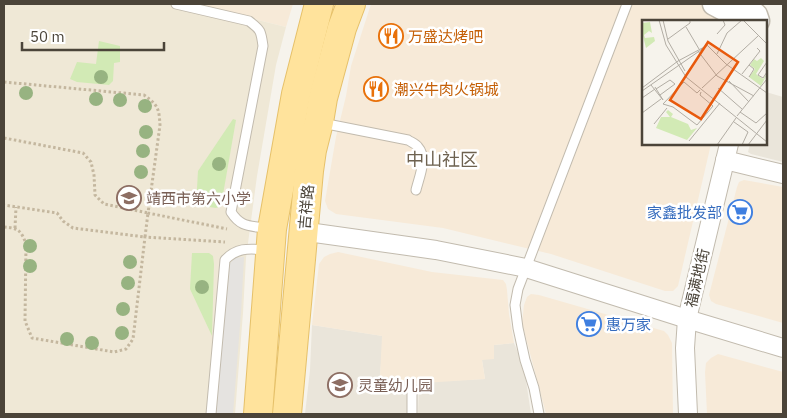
<svg xmlns="http://www.w3.org/2000/svg" width="787" height="418" font-family="'IBM Plex Sans','Noto Sans SC',sans-serif">
	<style>
		.residential { fill: #eae5da }
		.commercial { fill: #f7ead8 }
		.education { fill: #efe8d6 }
		.green { fill: #d2eab5 }
		.parking { fill: #e5e3e0 }
		.lines { fill: none; stroke-linecap: round; stroke-linejoin: round }
		.service-casing { stroke: #c2bbae; stroke-width: 11 }
		.minor-casing { stroke: #c2bbae; stroke-width: 20 }
		.tertiary-casing { stroke: #c2bbae; stroke-width: 25 }
		.primary-casing { stroke: #e6c16a; stroke-width: 30 }
		.path { stroke: #c4b79f; stroke-width: 3; stroke-dasharray: 2.5 2.5; stroke-linecap: butt }
		.service { stroke: #fff; stroke-width: 9 }
		.minor { stroke: #fff; stroke-width: 18 }
		.tertiary { stroke: #fff; stroke-width: 22 }
		.primary { stroke: #ffe39c; stroke-width: 28 }
		.tree { fill: #97b381 }
		.labels { text-anchor: middle; dominant-baseline: central; stroke-width: 5; stroke-linejoin: round; paint-order: stroke }
		.food-label { font-size: 15px; fill: #c56008; stroke: #fff; text-anchor: start }
		.education-label { font-size: 15px; fill: #785e54; stroke: #fff; text-anchor: start }
		.street-label { font-size: 15px; fill: #4b4439; stroke: #fff }
		.shop-label { font-size: 15px; fill: #366cbe; stroke: #fff; text-anchor: end }
		.quarter-label { font-size: 18px; fill: #6e6250; stroke: #fff }
		.inset-road { fill: none; stroke: #b2ada4; stroke-width: 1 }
		.view { fill: #e8590c; fill-opacity: 0.15; stroke: #e8590c; stroke-width: 2.5 }
		.inset-edge { fill: none; stroke: #4b4439; stroke-width: 2.5 }
	</style>
	<rect width="100%" height="100%" fill="#f6f3ec"/>
	<!-- residential -->
	<g class="residential">
		<polygon points="766,92 783,97 783,162 751,154 748,152 750,144 766,144"/>
		<polygon points="312,325 383,336 380,377 408,384 408,414 305,414 310,370"/>
		<polygon points="514,343 524,367 531,414 418,414 419,382 485,379 482,360 494,345"/>
	</g>
	<!-- commercial -->
	<g class="commercial">
		<polygon points="193,4 293,4 286,27"/>
		<polygon points="371,4 702,4 721,14 730,21 643,21 643,144 711,144 678,286 673,291 665,291 551,254 443,228 336,214 328,209 325,201 336,137 346,96 351,66"/>
		<polygon points="744,180 783,187 783,323 716,304 711,301 709,295 737,187 739,182"/>
		<polygon points="338,252 432,272 503,280 506,284 507,290 509,314 514,343 494,345 494,359 482,360 485,379 408,384 380,377 382,336 312,325 319,264 324,257 330,254"/>
		<polygon points="531,294 539,295 664,331 668,335 672,343 673,414 546,414 522,323 524,305 527,297"/>
		<polygon points="718,354 783,372 783,414 707,414 705,372 706,363 711,358"/>
	</g>
	<!-- education -->
	<polygon class="education" points="4,4 194,4 286,27 276,65 257,176 246,258 243,313 235,414 4,414"/>
	<!-- green -->
	<g class="green">
		<polygon points="99,41 120,46 120,62 114,63 113,81 109,85 77,82 70,79 77,62 96,64"/>
		<polygon points="233,119 236,120 221,206 216,208 196,205 198,171"/>
		<polygon points="192,253 209,253 213,256 214,264 212,336 190,289"/>
	</g>
	<!-- parking -->
	<polygon class="parking" points="244,257 241,313 233,414 213,414 229,264 235,258"/>
	<g class="lines">
		<defs>
			<g id="service">
				<path d="M176,4l73,17c12,9 12,10 14,25l-32,166c11,17 20,13 38,17"/>
				<path d="M322,123l86,17c3,2 8,4 10,7 10,11 1,30 -2,43"/>
				<polyline points="412,388 412,414"/>
				<path d="M211,414l14,-154c13,-14 26,-11 44,-10"/>
				<polyline points="539,414 534,388 525,360 518,328 515,305 518,289 627,4"/>
			</g>
			<g id="minor">
				<polyline points="725,160 783,174"/>
				<polyline points="304,230 315,233 436,250 526,268 687,319 783,348"/>
				<polyline points="688,414 685,348 687,319 729,144"/>
			</g>
			<g id="tertiary">
				<polyline points="714,4 731,13 741,21"/>
				<polyline points="742,4 756,15 758,21"/>
			</g>
			<g id="primary">
				<polyline points="258,414 272,229 296,94 319,4"/>
				<polyline points="287,414 309,171 312,150 319,122 323,98 342,28 351,4"/>
			</g>
		</defs>
		<!-- service casing -->
		<use href="#service" class="service-casing"/>
		<!-- minor casing -->
		<use href="#minor" class="minor-casing"/>
		<!-- tertiary casing -->
		<use href="#tertiary" class="tertiary-casing"/>
		<!-- primary casing -->
		<use href="#primary" class="primary-casing"/>
		<!-- path -->
		<g class="path">
			<path d="M4,82l140,13c14,10 15,13 16,30l-12,88 79,16"/>
			<polyline points="4,138 83,153 91,162 94,175 95,195 104,204 148,213 145,237 73,228 63,221 57,213 4,205"/>
			<path d="M4,227c14,1 17,3 22,17l-1,77 7,17 82,14 12,-3 7,-10 12,-102 80,5"/>
			<polyline points="15,228 16,207"/>
		</g>
		<!-- service -->
		<use href="#service" class="service"/>
		<!-- minor -->
		<use href="#minor" class="minor"/>
		<!-- tertiary -->
		<use href="#tertiary" class="tertiary"/>
		<!-- primary -->
		<use href="#primary" class="primary"/>
	</g>
	<!-- trees -->
	<g class="tree">
		<circle cx="101" cy="77" r="7"/>
		<circle cx="26" cy="93" r="7"/>
		<circle cx="96" cy="99" r="7"/>
		<circle cx="120" cy="100" r="7"/>
		<circle cx="145" cy="106" r="7"/>
		<circle cx="146" cy="132" r="7"/>
		<circle cx="143" cy="151" r="7"/>
		<circle cx="219" cy="164" r="7"/>
		<circle cx="141" cy="172" r="7"/>
		<circle cx="30" cy="246" r="7"/>
		<circle cx="130" cy="262" r="7"/>
		<circle cx="30" cy="266" r="7"/>
		<circle cx="128" cy="283" r="7"/>
		<circle cx="202" cy="287" r="7"/>
		<circle cx="123" cy="309" r="7"/>
		<circle cx="122" cy="333" r="7"/>
		<circle cx="67" cy="339" r="7"/>
		<circle cx="92" cy="343" r="7"/>
	</g>
	<!-- icons -->
	<defs>
		<symbol id="restaurant-ring" viewBox="-11 -11 22 22"><circle r="9.5" fill="#fff" stroke="#e8710a" stroke-width="1.5"/><path d="M-5-6h1v4h1v-4h1v4h1v-4h1v5L-1.5 .5V6h-2V.5L-5-1ZM5-6V6H3V1.5H1.5Q1.5-4 5-6Z" fill="#e8710a"/></symbol>
		<symbol id="school-ring" viewBox="-11 -11 22 22"><circle r="9.5" fill="#fff" stroke="#8d6e63" stroke-width="1.5"/><path d="M0-5L7-2L0 1L-7-2ZM-4 1L0 2.5L4 1V4Q0 6-4 4Z" fill="#8d6e63"/></symbol>
		<symbol id="supermarket-ring" viewBox="-11 -11 22 22"><circle r="9.5" fill="#fff" stroke="#3f7fe0" stroke-width="1.5"/><path d="M-6-5.5h2.5l.6 2H6L4.5 2H-2.5L-4.4-4H-6ZM-1.5 3.2a1.3 1.3 0 1 0 .1 0ZM3 3.2a1.3 1.3 0 1 0 .1 0Z" fill="#3f7fe0"/></symbol>
	</defs>
	<g fill-rule="evenodd">
		<use href="#restaurant-ring" x="377" y="22" width="28" height="28"/>
		<use href="#restaurant-ring" x="362" y="75" width="28" height="28"/>
		<use href="#school-ring" x="115" y="184" width="28" height="28"/>
		<use href="#supermarket-ring" x="726" y="198" width="28" height="28"/>
		<use href="#supermarket-ring" x="575" y="310" width="28" height="28"/>
		<use href="#school-ring" x="326" y="371" width="28" height="28"/>
	</g>
	<g class="labels">
		<!-- food labels -->
		<g class="food-label">
			<text x="408" y="36">万盛达烤吧</text>
			<text x="394" y="89">潮兴牛肉火锅城</text>
		</g>
		<!-- education labels -->
		<g class="education-label">
			<text x="146" y="198">靖西市第六小学</text>
			<text x="358" y="385">灵童幼儿园</text>
		</g>
		<!-- street labels -->
		<g class="street-label">
			<text transform="translate(306 207) rotate(-85)">吉祥路</text>
			<text transform="translate(697 278) rotate(-77)">福满地街</text>
		</g>
		<!-- shop labels -->
		<g class="shop-label">
			<text x="722" y="212">家鑫批发部</text>
			<text x="606" y="324" text-anchor="start">惠万家</text>
		</g>
		<!-- quarter labels -->
		<g class="quarter-label">
			<text x="442" y="159">中山社区</text>
		</g>
	</g>
	<!-- overview -->
	<g transform="translate(642 20)">
		<rect width="125" height="125" fill="#f6f3ec"/>
		<path d="M8,2l2,11 -3,-2 -5,4 1,3 9,-1 1,4 -9,7 -4,-16v-9zM119,38l3,3 -8,13 7,5 4,-5 -6,12 -12,-9 6,-8 -5,-4 4,-6 3,2zM26,90l5,4 -2,3 17,7 3,6 6,-2 -10,12 -31,-12 5,-11h9l-4,-5z" fill="#d2eab5"/>
		<path class="inset-road" d="M17,0l7,25 20,32 81,65M21,0l5,21 17,30M101,0l24,24M44,7l13,22M75,14l8,-9 -2,-5M26,19l22,-16v-3M66,26l18,18 41,29M56,31l19,25 37,20M75,34l10,-21 15,-13M125,42l-9,13 5,3 4,-6M100,54l18,-23 -3,-3M107,57l5,-8 -5,-4M87,61l20,21M9,65l12,15 -8,-13M0,68l36,-27 30,-16 -66,46M60,68l56,-52M76,68l24,21M14,69l14,-9 5,4 -15,11M58,70l-3,3 -13,-11 -21,22 10,3 24,18 16,-19 -13,-11 1,-3M0,78l13,-9M98,92l16,11 11,-10M0,93l19,-14M95,96l30,-37M92,102l14,10 -6,13M12,104l13,-16M47,121l31,-38M75,125l19,-27M106,125l19,-25"/>
		<path class="view" d="M66,22l30,20 -37,57 -31,-19z"/>
		<rect width="125" height="125" class="inset-edge"/>
	</g>
	<!-- border -->
	<rect width="787" height="418" fill="none" stroke="#4b4439" stroke-width="10"/>
	<!-- scale -->
	<path d="M22 42v8h142v-8" fill="none" stroke="#4b4439" stroke-width="2.5"/>
	<text x="30" y="42" font-size="15" fill="#4b4439" stroke="#ffffff" stroke-width="4" paint-order="stroke">50 m</text>
</svg>
